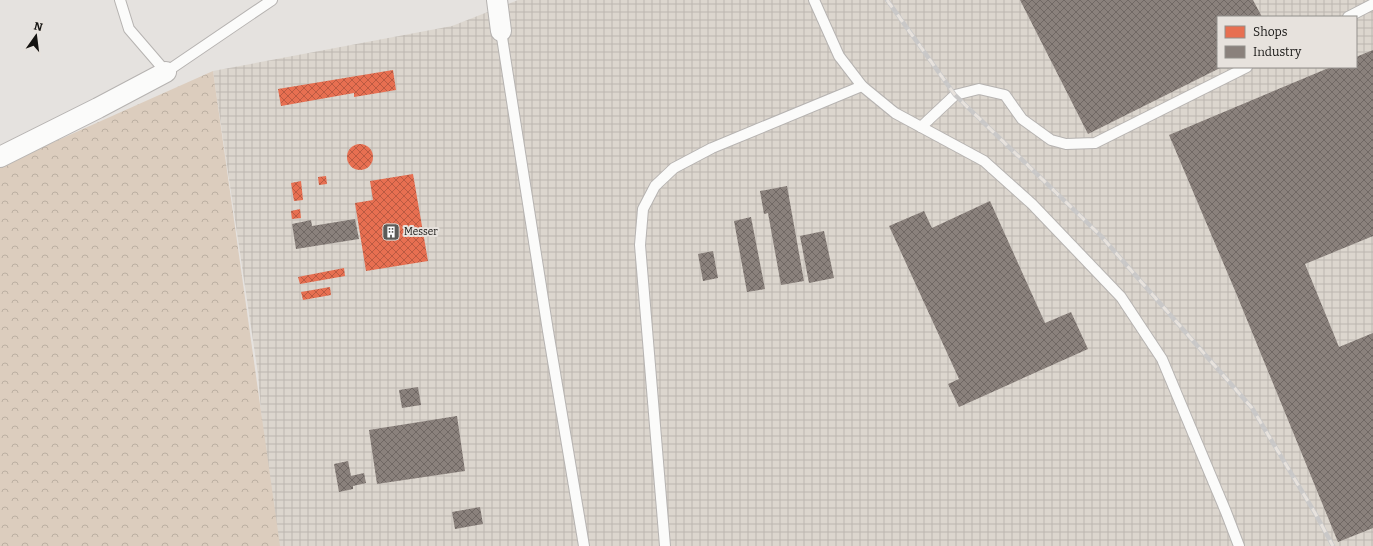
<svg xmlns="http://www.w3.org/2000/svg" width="1373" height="546" font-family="Bitter,serif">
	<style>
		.industrial { fill: url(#industrial-grid); fill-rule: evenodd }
		.forest { fill: url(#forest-crowns) }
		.shops { fill: url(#shops-cross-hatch) }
		.industry { fill: url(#industry-cross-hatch) }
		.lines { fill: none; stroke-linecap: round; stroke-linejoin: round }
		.service-casing { stroke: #b6b3b1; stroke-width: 12 }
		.minor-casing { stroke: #b6b3b1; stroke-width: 22 }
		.service { stroke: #fbfbfa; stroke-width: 10 }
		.minor { stroke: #fbfbfa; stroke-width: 20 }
		.rail-casing { stroke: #c9c8c8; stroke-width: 4.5 }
		.rail { stroke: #e7e2dd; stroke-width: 3; stroke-dasharray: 9; stroke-linecap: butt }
		.labels { text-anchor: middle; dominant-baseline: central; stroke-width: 4; stroke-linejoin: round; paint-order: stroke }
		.poi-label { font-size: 10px; fill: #131210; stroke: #e7e2dd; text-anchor: start }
	</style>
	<defs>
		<pattern id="industrial-grid" width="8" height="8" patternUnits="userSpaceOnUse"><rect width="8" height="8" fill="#dcd6ce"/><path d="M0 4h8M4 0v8" fill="none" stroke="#bcb7b0"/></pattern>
		<pattern id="forest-crowns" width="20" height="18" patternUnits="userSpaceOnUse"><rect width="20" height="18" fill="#dccdbe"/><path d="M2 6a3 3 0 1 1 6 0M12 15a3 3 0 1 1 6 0" fill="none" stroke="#bcafa2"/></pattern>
		<pattern id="shops-cross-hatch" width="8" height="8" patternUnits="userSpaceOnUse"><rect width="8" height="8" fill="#e76f51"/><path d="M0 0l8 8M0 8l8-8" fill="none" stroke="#ba5a42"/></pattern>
		<pattern id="industry-cross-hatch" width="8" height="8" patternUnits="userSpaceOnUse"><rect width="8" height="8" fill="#8a817c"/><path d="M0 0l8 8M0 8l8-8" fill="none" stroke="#706864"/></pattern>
	</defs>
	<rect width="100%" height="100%" fill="#e5e2df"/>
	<!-- industrial -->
	<path class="industrial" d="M518,0h855v546h-1101l-14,-172 -45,-303 239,-45zM1218,17h138v50h-138z"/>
	<!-- forest -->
	<polygon class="forest" points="213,71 280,546 0,546 0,166"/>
	<!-- shops -->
	<g class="shops">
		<polygon points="393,70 396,90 354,97 354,93 281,106 278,89"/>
		<circle cx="360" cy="157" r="13"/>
		<polygon points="413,174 428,261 366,271 355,203 373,200 370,181"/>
		<polygon points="326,176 327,184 319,185 318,177"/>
		<polygon points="301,181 303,200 294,201 291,183"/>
		<polygon points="300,209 301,218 292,219 291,211"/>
		<polygon points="344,268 345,276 300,284 298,277"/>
		<polygon points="330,287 331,295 303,300 301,292"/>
	</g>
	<!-- industry -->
	<g class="industry">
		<polygon points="1020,0 1253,0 1262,17 1218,17 1218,67 1222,67 1088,134"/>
		<polygon points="1373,50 1373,236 1305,264 1339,347 1373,333 1373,528 1338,542 1236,293 1169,135 1331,67 1356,67 1356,57"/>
		<polygon points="787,186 804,281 781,285 768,213 764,214 760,191"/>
		<polygon points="990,201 1045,323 1071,312 1088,349 959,407 948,384 959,379 889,226 924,211 932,228"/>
		<polygon points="751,217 765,289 747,292 734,221"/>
		<polygon points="355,219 359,239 296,249 292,224 311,220 312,226"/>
		<polygon points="824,231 834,278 809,283 800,236"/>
		<polygon points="713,251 718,278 703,281 698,254"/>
		<polygon points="418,387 421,405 402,408 399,390"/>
		<polygon points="457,416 465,471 377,484 369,430"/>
		<polygon points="348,461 351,476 364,473 366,483 353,486 353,489 339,492 334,464"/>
		<polygon points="480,507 483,524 455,529 452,512"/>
	</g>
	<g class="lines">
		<defs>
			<g id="service">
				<polyline points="120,0 129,29 166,72 272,0"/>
				<polyline points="814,0 839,56 862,86 895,113 984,161 1032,204 1121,297 1162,359 1226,512 1239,546"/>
				<polyline points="1348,17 1373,4"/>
				<polyline points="501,31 548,331 584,546"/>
				<polyline points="921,127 955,95 979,89 1005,95 1022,119 1051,140 1066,144 1095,143 1247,67"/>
				<polyline points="665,546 640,245 643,209 655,186 674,168 712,148 862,86"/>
			</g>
			<g id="minor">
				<polyline points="497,0 501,31"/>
				<polyline points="0,157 98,108 166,72"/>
			</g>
		</defs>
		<!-- service casing -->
		<use href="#service" class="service-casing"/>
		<!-- minor casing -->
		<use href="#minor" class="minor-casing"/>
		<!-- service -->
		<use href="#service" class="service"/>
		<!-- minor -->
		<use href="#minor" class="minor"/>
		<defs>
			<polyline id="rail" points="887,0 955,95 1101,236 1252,408 1315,513 1333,546"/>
		</defs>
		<!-- rail casing -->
		<use href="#rail" class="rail-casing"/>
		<!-- rail -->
		<use href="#rail" class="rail"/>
	</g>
	<!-- icons -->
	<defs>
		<symbol id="building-square" viewBox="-11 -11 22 22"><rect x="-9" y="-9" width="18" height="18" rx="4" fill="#5c5b58" stroke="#e7e2dd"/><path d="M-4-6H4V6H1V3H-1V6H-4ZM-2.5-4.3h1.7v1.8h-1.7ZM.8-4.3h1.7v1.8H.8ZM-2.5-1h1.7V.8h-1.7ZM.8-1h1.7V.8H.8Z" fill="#fff"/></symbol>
	</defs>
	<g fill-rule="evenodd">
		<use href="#building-square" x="381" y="222" width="20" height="20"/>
	</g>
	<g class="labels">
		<!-- poi labels -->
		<g class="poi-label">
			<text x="404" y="232">Messer</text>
		</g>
	</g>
	<!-- legend -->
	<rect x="1217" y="16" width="140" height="52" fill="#e7e2dd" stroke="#928f8b"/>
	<rect x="1225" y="26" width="20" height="12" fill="#e76f51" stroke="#928f8b"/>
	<text x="1253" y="36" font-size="12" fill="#131210">Shops</text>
	<rect x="1225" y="46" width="20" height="12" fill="#8a817c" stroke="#928f8b"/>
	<text x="1253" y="56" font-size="12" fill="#131210">Industry</text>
	<!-- north arrow -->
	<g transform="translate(36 36) rotate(14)" stroke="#e7e2dd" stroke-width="3" paint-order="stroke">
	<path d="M0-3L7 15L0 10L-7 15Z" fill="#131210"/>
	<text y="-6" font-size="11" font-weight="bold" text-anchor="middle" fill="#131210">N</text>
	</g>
</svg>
